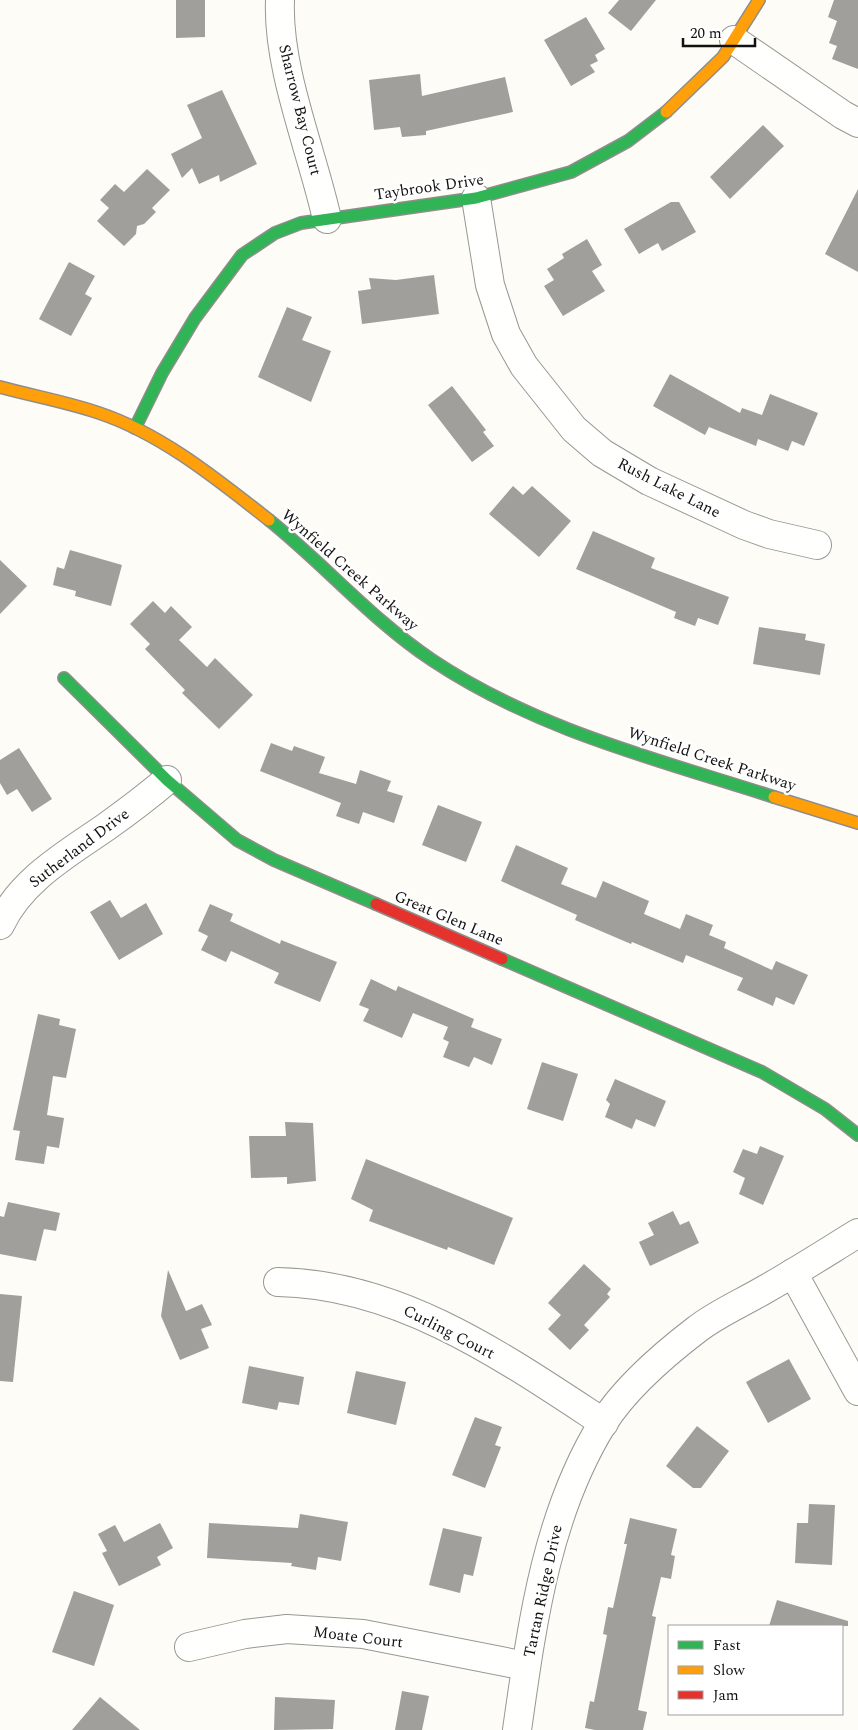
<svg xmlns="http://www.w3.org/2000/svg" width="858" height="1730" font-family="Spectral,serif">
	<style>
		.building { fill: #a19f9c }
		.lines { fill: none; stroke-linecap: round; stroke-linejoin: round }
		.street-casing { stroke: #979795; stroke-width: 30 }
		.fast-casing { stroke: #8e8d8b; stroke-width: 14 }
		.slow-casing { stroke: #8e8d8b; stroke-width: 14 }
		.jam-casing { stroke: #8e8d8b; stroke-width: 14 }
		.street { stroke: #fffffe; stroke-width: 28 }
		.fast { stroke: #30b455; stroke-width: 11 }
		.slow { stroke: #ff9f0a; stroke-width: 11 }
		.jam { stroke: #e5322d; stroke-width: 11 }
		.labels { text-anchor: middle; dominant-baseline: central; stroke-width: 5; stroke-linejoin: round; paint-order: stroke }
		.street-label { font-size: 16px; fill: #111; stroke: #fff }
	</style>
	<rect width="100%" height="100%" fill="#fdfcf7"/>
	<!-- building -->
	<g class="building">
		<polygon points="176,0 205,0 205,37 176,38"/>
		<polygon points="619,0 656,0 631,31 608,13"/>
		<polygon points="834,0 858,0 858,69 832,59 837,46 829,43 837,21 828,17"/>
		<polygon points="586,17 605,49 595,55 598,61 590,65 595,72 571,86 544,40"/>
		<polygon points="420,74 422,96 505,77 513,112 426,131 426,135 402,137 400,127 374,130 369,80"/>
		<polygon points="222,90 257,164 220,182 219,175 199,184 192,168 182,178 171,154 202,138 187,105"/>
		<polygon points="763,125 784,146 730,199 710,177"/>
		<polygon points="147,169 170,190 152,208 156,212 144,224 137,226 136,234 124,246 97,221 109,208 100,200 115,184 124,192"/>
		<polygon points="858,189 858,272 825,254"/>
		<polygon points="671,202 679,202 696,232 662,251 658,243 639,254 624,229"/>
		<polygon points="587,239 602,265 592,271 605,291 563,316 544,286 554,280 547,269 564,258 562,254"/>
		<polygon points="69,262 95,276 85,294 92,298 71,336 39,319"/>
		<polygon points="434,275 439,314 362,324 358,291 371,289 369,278 396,280"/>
		<polygon points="287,307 312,317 302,340 331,351 311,402 258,377"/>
		<polygon points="670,374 740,413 742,408 762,415 770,394 818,413 804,446 792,441 788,451 758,439 756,446 709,427 705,435 653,406"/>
		<polygon points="452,386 486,430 483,432 494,446 472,462 428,405"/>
		<polygon points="513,486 523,495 532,486 571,521 539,557 489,514"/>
		<polygon points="593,531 655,558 651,568 729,597 718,625 698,618 695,626 674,618 676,612 576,569"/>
		<polygon points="70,550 122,565 111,606 75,596 76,591 53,585 57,567 64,569"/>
		<polygon points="0,560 27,586 0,614"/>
		<polygon points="153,601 165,613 171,606 192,627 179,640 207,667 215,658 253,695 219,729 182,693 185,690 145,649 150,644 130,624"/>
		<polygon points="759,627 806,634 805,640 825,644 820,675 753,664"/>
		<polygon points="271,743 292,751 294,746 325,757 319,773 356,784 360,770 391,781 387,791 403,796 394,823 363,812 359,824 336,816 341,803 260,771"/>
		<polygon points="19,748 52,799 32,812 17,789 7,795 0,783 0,760"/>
		<polygon points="438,805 482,822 466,862 422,845"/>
		<polygon points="516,845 568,868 561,884 596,898 603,881 649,901 644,914 680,929 686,914 713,925 709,935 726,942 724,948 772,970 776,961 808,975 794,1005 776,997 773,1006 737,990 743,978 686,955 683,963 632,942 631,944 575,920 577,915 501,881"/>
		<polygon points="110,900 121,918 146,903 163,934 119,960 90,912"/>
		<polygon points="210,904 233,914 230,921 280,944 281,940 337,962 320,1002 274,983 279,973 231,951 226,962 201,950 208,936 198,931"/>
		<polygon points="371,979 396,991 398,986 474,1019 471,1027 502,1039 492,1065 474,1057 469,1067 443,1057 449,1042 443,1039 448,1027 413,1013 402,1038 363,1021 369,1009 359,1005"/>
		<polygon points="38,1014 60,1019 59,1025 76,1029 66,1078 53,1076 47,1115 64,1118 59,1148 47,1146 44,1164 15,1160 20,1131 13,1130"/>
		<polygon points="542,1062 578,1074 563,1121 527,1109"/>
		<polygon points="615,1079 666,1101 655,1127 636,1119 632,1129 605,1117 610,1104 606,1100"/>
		<polygon points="285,1122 313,1123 316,1181 287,1184 287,1177 251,1178 249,1136 286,1136"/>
		<polygon points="760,1146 784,1156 763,1205 739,1194 745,1178 733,1172 743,1149 757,1154"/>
		<polygon points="366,1159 513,1218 494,1265 448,1247 447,1250 369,1221 373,1210 351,1199"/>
		<polygon points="8,1202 60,1213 56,1231 44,1229 36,1261 0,1254 0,1216 4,1217"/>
		<polygon points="673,1211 680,1225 689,1221 699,1243 650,1266 639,1242 654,1235 648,1223"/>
		<polygon points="584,1264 611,1289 607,1294 610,1297 584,1325 589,1330 570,1350 548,1329 561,1315 548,1303"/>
		<polygon points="168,1270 186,1311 202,1304 212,1325 201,1329 209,1348 180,1360 161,1316"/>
		<polygon points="0,1294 22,1296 13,1382 0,1381"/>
		<polygon points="789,1359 811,1399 768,1423 746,1382"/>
		<polygon points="249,1366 304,1377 299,1405 279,1402 277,1410 242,1403"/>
		<polygon points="356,1371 406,1382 396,1425 347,1413"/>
		<polygon points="475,1417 502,1427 495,1445 501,1447 485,1488 452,1475"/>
		<polygon points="697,1426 729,1451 701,1488 693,1488 666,1466"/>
		<polygon points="809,1504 835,1505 832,1565 795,1563 797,1523 808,1523"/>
		<polygon points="300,1514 348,1522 341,1561 318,1557 316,1570 291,1566 292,1563 207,1558 209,1523 298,1528"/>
		<polygon points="630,1518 677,1529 671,1555 675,1556 671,1579 661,1577 652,1616 656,1617 638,1710 647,1712 643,1730 595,1730 585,1728 590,1701 594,1702 607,1635 603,1634 608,1607 613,1608 627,1544 624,1544"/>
		<polygon points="160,1523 173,1548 157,1557 161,1565 119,1586 102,1553 107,1551 98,1534 115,1525 124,1542"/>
		<polygon points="443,1528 482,1537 473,1576 464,1574 460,1593 429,1585"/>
		<polygon points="74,1591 114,1605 94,1666 52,1652"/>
		<polygon points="777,1600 848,1621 848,1626 769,1626"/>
		<polygon points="402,1691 429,1696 422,1730 395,1730"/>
		<polygon points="100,1697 140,1730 72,1730"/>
		<polygon points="275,1697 335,1700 333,1729 274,1730"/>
	</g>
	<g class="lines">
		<defs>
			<g id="street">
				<path d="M280,0c-3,69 32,151 47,219"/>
				<polyline points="734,40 843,115 858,123"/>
				<polyline points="476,198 490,285 506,334 524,366 574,429 602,453 649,481 744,525 769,534 817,545"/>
				<path d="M0,925c21,-45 67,-71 106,-98 21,-15 41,-30 61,-47"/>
				<polyline points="793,1273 858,1391"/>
				<path d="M278,1282c122,2 227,76 326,141"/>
				<polyline points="189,1647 245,1634 287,1629 363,1634 526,1666"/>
				<path d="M517,1730c15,-105 29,-215 86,-307 23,-36 59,-67 93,-93 20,-16 46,-27 68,-40 32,-18 63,-38 94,-57"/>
			</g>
			<g id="fast">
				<polyline points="135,428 162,373 195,318 242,255 275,233 301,223 476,198 571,172 628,141 666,112"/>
				<path d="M269,520c56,45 103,100 163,140 105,70 224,99 342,137"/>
				<polyline points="64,678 167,780 237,840 274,860 376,904"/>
				<polyline points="502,959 762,1072 825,1109 858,1135"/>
			</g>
			<g id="slow">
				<polyline points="666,112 723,57 759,0"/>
				<path d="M0,387c33,9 67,15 99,26 63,21 119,67 170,107"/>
				<polyline points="774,797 858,823"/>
			</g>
			<polyline id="jam" points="376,904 502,959"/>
		</defs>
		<!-- street casing -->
		<use href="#street" class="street-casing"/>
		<!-- fast casing -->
		<use href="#fast" class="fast-casing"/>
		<!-- slow casing -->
		<use href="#slow" class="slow-casing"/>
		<!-- jam casing -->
		<use href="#jam" class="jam-casing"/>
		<!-- street -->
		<use href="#street" class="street"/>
		<!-- fast -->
		<use href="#fast" class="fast"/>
		<!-- slow -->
		<use href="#slow" class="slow"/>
		<!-- jam -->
		<use href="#jam" class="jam"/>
	</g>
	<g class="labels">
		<!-- street labels -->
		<g class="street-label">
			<text transform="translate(300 110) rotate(76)">Sharrow Bay Court</text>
			<text transform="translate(429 187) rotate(-8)">Taybrook Drive</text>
			<text transform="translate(669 488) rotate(27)">Rush Lake Lane</text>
			<text transform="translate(350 570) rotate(41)">Wynfield Creek Parkway</text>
			<text transform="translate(712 759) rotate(18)">Wynfield Creek Parkway</text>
			<text transform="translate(79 848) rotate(-37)">Sutherland Drive</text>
			<text transform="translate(449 918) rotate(23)">Great Glen Lane</text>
			<text transform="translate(449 1332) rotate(27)">Curling Court</text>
			<text transform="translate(543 1591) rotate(-78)">Tartan Ridge Drive</text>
			<text transform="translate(358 1637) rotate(7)">Moate Court</text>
		</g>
	</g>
	<!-- legend -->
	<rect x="668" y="1625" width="175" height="90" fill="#ffffff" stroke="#a0a0a0"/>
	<rect x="678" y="1641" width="25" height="8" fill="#30b455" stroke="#a0a0a0"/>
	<text x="713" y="1650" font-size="15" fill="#111111">Fast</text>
	<rect x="678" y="1666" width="25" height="8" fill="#ff9f0a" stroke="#a0a0a0"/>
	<text x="713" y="1675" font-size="15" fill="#111111">Slow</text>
	<rect x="678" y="1691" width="25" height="8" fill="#e5322d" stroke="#a0a0a0"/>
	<text x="713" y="1700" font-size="15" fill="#111111">Jam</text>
	<!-- scale -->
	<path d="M683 38v8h72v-8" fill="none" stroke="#111111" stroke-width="2.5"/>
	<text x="690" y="38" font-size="15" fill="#111111" stroke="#ffffff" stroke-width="4" paint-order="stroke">20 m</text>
</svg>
